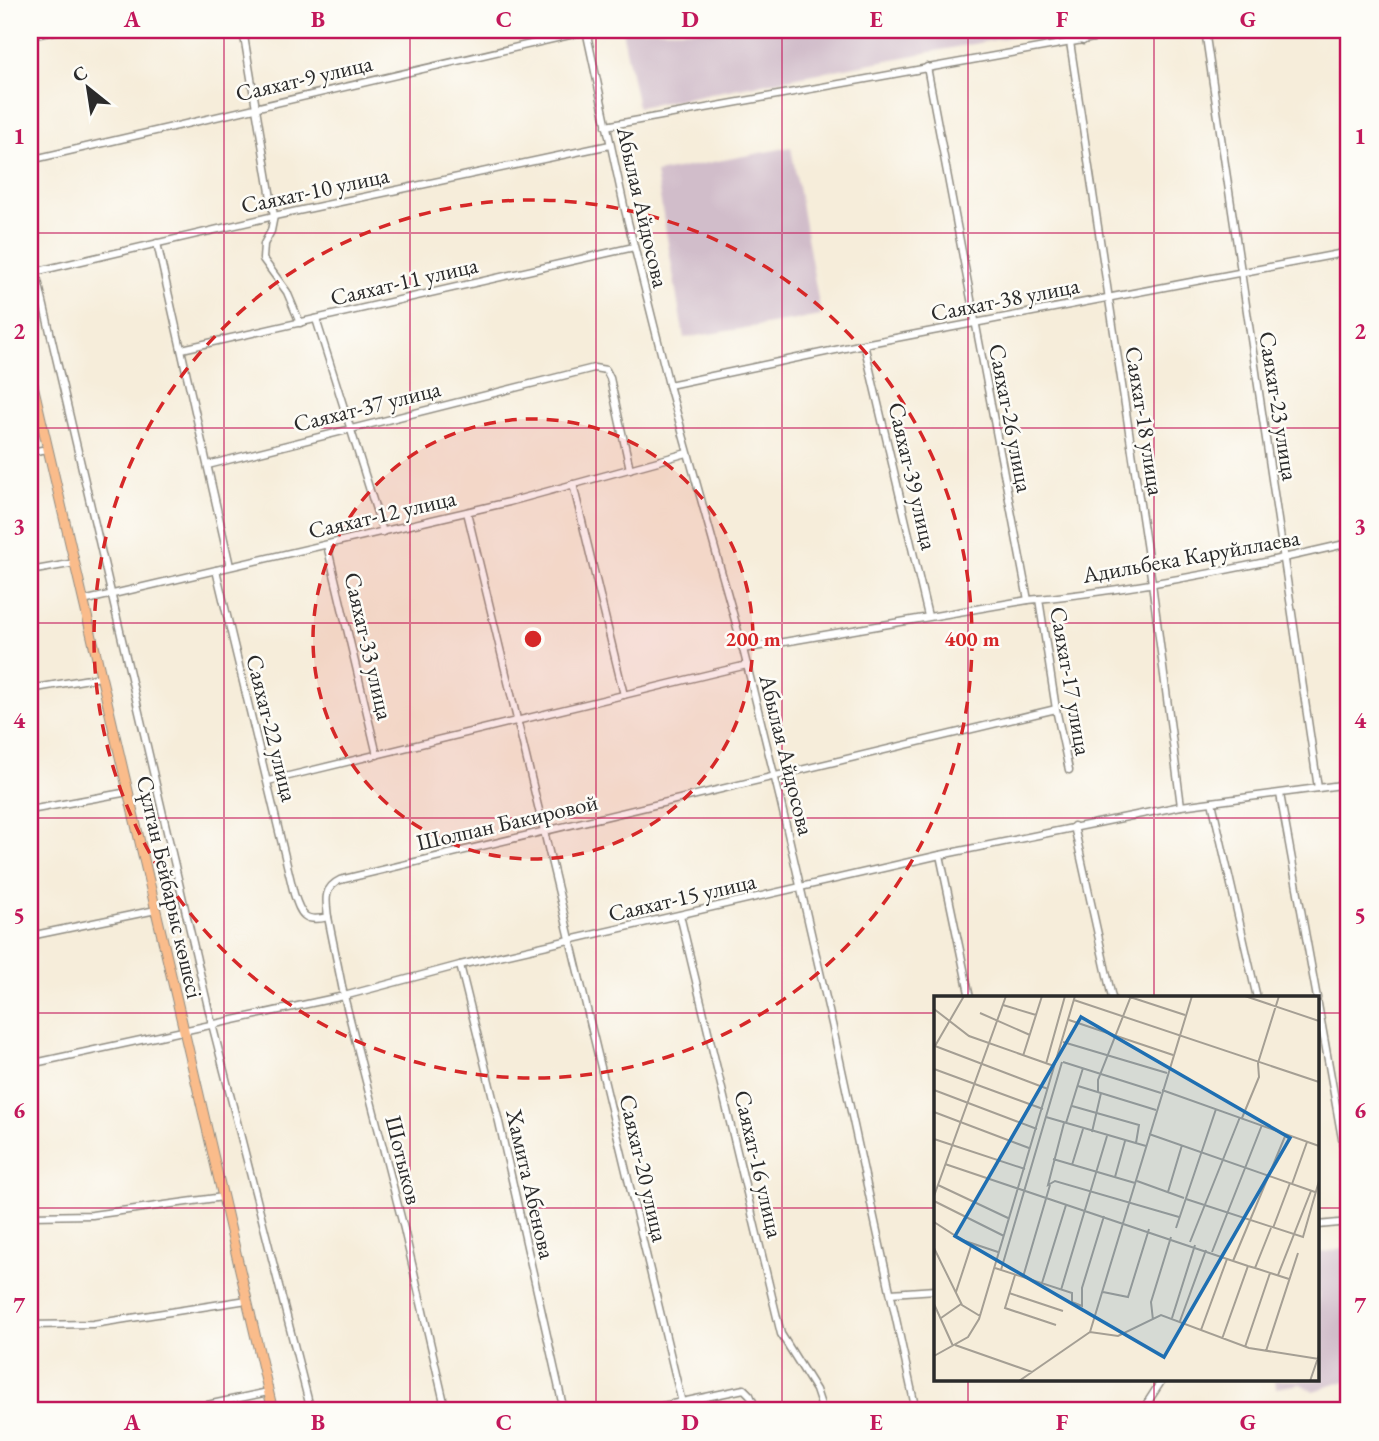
<svg xmlns="http://www.w3.org/2000/svg" width="1379" height="1441" font-family="'EB Garamond',serif">
	<style>
		.industrial { fill: #d1bdca }
		.lines { fill: none; stroke-linecap: round; stroke-linejoin: round }
		.minor-casing { stroke: #908c82; stroke-width: 9 }
		.primary-casing { stroke: #908c82; stroke-width: 11 }
		.minor { stroke: #fff; stroke-width: 6 }
		.primary { stroke: #fabc8b; stroke-width: 9 }
		.grid { fill: none; stroke: #c2185b; stroke-width: 2; stroke-opacity: 0.55 }
		.ring { fill: none; stroke: #d62828; stroke-width: 3.5; stroke-dasharray: 12 9 }
		.labels { text-anchor: middle; dominant-baseline: central; stroke-width: 5; stroke-linejoin: round; paint-order: stroke }
		.street-label { font-size: 23px; fill: #2b2b2b; stroke: #fdfcf7 }
		.inset-road { fill: none; stroke: #a59f94; stroke-width: 2 }
		.view { fill: #1f6fb2; fill-opacity: 0.15; stroke: #1f6fb2; stroke-width: 3.5 }
		.inset-edge { fill: none; stroke: #2b2b2b; stroke-width: 3.5 }
		.centre { fill: #d62828; stroke: #fdfcf7; stroke-width: 3.5 }
		.ring-label { font-size: 21px; text-anchor: middle; font-weight: bold; fill: #d62828; stroke: #fdfcf7; stroke-width: 5; stroke-linejoin: round; paint-order: stroke }
		.neatline { fill: none; stroke: #c2185b; stroke-width: 2.5 }
		.grid-label { font-size: 23px; text-anchor: middle; font-weight: bold; fill: #c2185b }
	</style>
	<rect width="100%" height="100%" fill="#fdfcf7"/>
	<filter id="ink" filterUnits="userSpaceOnUse"><feTurbulence type="fractalNoise" baseFrequency=".0143" numOctaves="2"/><feDisplacementMap in="SourceGraphic" scale="14" xChannelSelector="R" yChannelSelector="G"/><feConvolveMatrix kernelMatrix="1 2 1 2 8 2 1 2 1" color-interpolation-filters="sRGB"/></filter>
	<filter id="wash" filterUnits="userSpaceOnUse"><feTurbulence type="fractalNoise" baseFrequency=".00686" numOctaves="4" result="noise"/><feDisplacementMap in="SourceGraphic" scale="28" xChannelSelector="R" yChannelSelector="G"/><feGaussianBlur stdDeviation="1.57" result="paint"/><feColorMatrix in="noise" values="0 0 0 0 0 0 0 0 0 0 0 0 0 0 0 0 0 1.4 0 .05"/><feComposite in="paint" operator="in"/></filter>
	<g filter="url(#wash)">
		<rect width="100%" height="100%" fill="#f6edda"/>
		<!-- industrial -->
		<g class="industrial">
			<polygon points="622,30 1047,30 638,107"/>
			<polygon points="791,147 821,316 684,338 656,173"/>
			<polygon points="1349,1248 1349,1380 1313,1391 1301,1384 1276,1388 1275,1380 1318,1380 1318,1253"/>
		</g>
	</g>
	<g filter="url(#ink)">
		<g class="lines">
			<defs>
				<g id="minor">
					<polyline points="243,30 274,216 271,231 264,244 263,259 287,292 300,323"/>
					<polyline points="586,30 624,206 669,385 743,649 780,799 832,1024 916,1411"/>
					<polyline points="1081,30 1083,41"/>
					<polyline points="1205,30 1318,788"/>
					<polyline points="30,36 60,30"/>
					<polyline points="1070,42 1152,583 1181,806"/>
					<path d="M927,67l101,533c108,-10 216,-32 321,-57"/>
					<polyline points="606,126 1138,30"/>
					<polyline points="30,160 587,31"/>
					<polyline points="157,243 230,566"/>
					<polyline points="36,272 212,1024 311,1411"/>
					<polyline points="30,273 274,216 610,145"/>
					<polyline points="316,319 383,532"/>
					<polyline points="864,344 928,616"/>
					<polyline points="182,349 634,247"/>
					<polyline points="669,385 864,344 1349,252"/>
					<polyline points="30,452 48,449"/>
					<polyline points="208,465 594,368 606,370 610,378 630,469"/>
					<polyline points="573,484 624,695"/>
					<polyline points="467,512 682,1403"/>
					<polyline points="327,545 377,755"/>
					<path d="M216,570l78,324c7,21 10,29 34,23 -2,-16 -5,-29 12,-37l716,-171"/>
					<polyline points="30,571 75,563"/>
					<polyline points="1039,599 1056,709 1069,770"/>
					<polyline points="83,601 509,502 687,453"/>
					<polyline points="743,649 1028,600"/>
					<polyline points="30,689 101,677"/>
					<polyline points="268,781 747,665"/>
					<polyline points="1280,794 1317,998"/>
					<polyline points="1212,802 1257,998"/>
					<polyline points="30,810 128,792"/>
					<polyline points="1074,826 1112,998"/>
					<polyline points="940,855 970,998"/>
					<polyline points="680,915 781,1334 816,1390 823,1411"/>
					<polyline points="328,917 344,996 404,1229 446,1411"/>
					<polyline points="30,936 156,910"/>
					<polyline points="460,965 499,1122 564,1411"/>
					<polyline points="1318,1004 1349,1178"/>
					<polyline points="30,1064 344,996 460,965 940,855 1181,806 1349,784"/>
					<polyline points="30,1216 92,1215 223,1197"/>
					<polyline points="1318,1225 1349,1222"/>
					<polyline points="891,1293 936,1290"/>
					<polyline points="30,1325 93,1324 247,1300"/>
					<polyline points="179,1411 268,1392"/>
					<polyline points="639,1411 744,1389 750,1395 757,1411"/>
					<polyline points="1142,1411 1162,1380"/>
				</g>
				<polyline id="primary" points="30,372 273,1411"/>
			</defs>
			<!-- minor casing -->
			<use href="#minor" class="minor-casing"/>
			<!-- primary casing -->
			<use href="#primary" class="primary-casing"/>
			<!-- minor -->
			<use href="#minor" class="minor"/>
			<!-- primary -->
			<use href="#primary" class="primary"/>
		</g>
	</g>
	<!-- grid -->
	<path class="grid" d="M224,30v1381M410,30v1381M596,30v1381M782,30v1381M968,30v968M1154,30v968M30,233h1319M30,428h1319M30,623h1319M30,818h1319M30,1013h906M1318,1013h31M30,1208h906M1318,1208h31M968,1380v31M1154,1380v31"/>
	<!-- distance rings -->
	<circle cx="533" cy="639" r="220" fill="#d62828" fill-opacity=".12"/>
	<g class="ring">
		<circle cx="533" cy="639" r="220"/>
		<circle cx="533" cy="639" r="439"/>
	</g>
	<g class="labels">
		<!-- street labels -->
		<g class="street-label">
			<text transform="translate(304 78) rotate(-13)">Саяхат-9 улица</text>
			<text transform="translate(315 190) rotate(-12)">Саяхат-10 улица</text>
			<text transform="translate(643 207) rotate(77)">Абылая Айдосова</text>
			<text transform="translate(404 281) rotate(-13)">Саяхат-11 улица</text>
			<text transform="translate(1005 299) rotate(-11)">Саяхат-38 улица</text>
			<text transform="translate(367 406) rotate(-14)">Саяхат-37 улица</text>
			<text transform="translate(1279 406) rotate(81)">Саяхат-23 улица</text>
			<text transform="translate(1011 418) rotate(79)">Саяхат-26 улица</text>
			<text transform="translate(1145 421) rotate(81)">Саяхат-18 улица</text>
			<text transform="translate(913 476) rotate(77)">Саяхат-39 улица</text>
			<text transform="translate(382 514) rotate(-13)">Саяхат-12 улица</text>
			<text transform="translate(1191 556) rotate(-10)">Адильбека Каруйллаева</text>
			<text transform="translate(369 646) rotate(77)">Саяхат-33 улица</text>
			<text transform="translate(1071 681) rotate(80)">Саяхат-17 улица</text>
			<text transform="translate(272 728) rotate(76)">Саяхат-22 улица</text>
			<text transform="translate(787 755) rotate(76)">Абылая Айдосова</text>
			<text transform="translate(507 822) rotate(-13)">Шолпан Бакировой</text>
			<text transform="translate(170 887) rotate(77)">Сұлтан Бейбарыс көшесі</text>
			<text transform="translate(682 897) rotate(-13)">Саяхат-15 улица</text>
			<text transform="translate(404 1160) rotate(76)">Шотыков</text>
			<text transform="translate(759 1164) rotate(77)">Саяхат-16 улица</text>
			<text transform="translate(644 1168) rotate(77)">Саяхат-20 улица</text>
			<text transform="translate(531 1184) rotate(77)">Хамита Абенова</text>
		</g>
	</g>
	<!-- overview -->
	<g transform="translate(934 996)">
		<rect width="385" height="385" fill="#f6edda"/>
		<path class="inset-road" d="M193,0l58,19M311,0l74,25M140,4l245,82M69,9l33,10M0,13l35,27 85,30M46,17l50,22M135,24l104,35M129,46l104,31M1,50l113,43M1,50l29,-50M89,60l19,-60M129,66l98,31M112,68l19,-68M0,73l109,40M144,90l78,24M0,94l103,39M228,94l157,56M164,97v-13l33,-84M138,110l67,19 -3,18M0,116l95,36M112,121l100,29M308,122l17,-41 -1,-14 21,-67M130,127l-16,62 7,-4 124,36M132,127l17,-55M158,136l9,-39M215,138l166,58M0,143l91,30M119,163l82,24M11,168l303,102M138,169l11,-36M181,181l10,-36M203,185l47,17M358,188l15,-42M4,189l70,33M234,196l14,-47M0,200l72,-200M252,203l117,38 16,-56M0,205l70,35M0,226l28,18 36,12M242,232l40,-119M339,232l17,-45M256,246l50,-125M0,252l28,57 18,11M278,256l50,-127M299,265l53,-127M61,272l77,25v9l10,4v-18l22,-72M321,272l34,11M67,274l61,-208M81,279l-10,33 51,17M344,279l33,-84M89,281l27,-92M108,287l24,-78M127,294l46,-154M22,296l16,-49M169,296l25,5 21,-68M75,297l54,18M0,308l19,42M7,322l20,-14M238,322l23,-73M219,324l-2,-18 20,-65M246,325l26,-71M267,334l26,-71M156,336l102,-336M288,343l26,-73 7,2 16,-40M21,349l77,27M311,351l25,-74M332,355l32,-98M0,360l34,-19 11,-18 96,-323M85,385l71,-49 28,4 43,-21 88,33 70,11M376,385l9,-26"/>
		<path class="view" d="M147,21l209,121 -126,219 -209,-121z"/>
		<rect width="385" height="385" class="inset-edge"/>
	</g>
	<circle cx="533" cy="639" r="10" class="centre"/>
	<g class="ring-label">
		<text x="753" y="646">200 m</text>
		<text x="972" y="646">400 m</text>
	</g>
	<!-- margin -->
	<rect width="1379" height="1441" fill="none" stroke="#fdfcf7" stroke-width="77"/>
	<!-- north arrow -->
	<g transform="translate(88 88) rotate(330)" stroke="#fdfcf7" stroke-width="5" paint-order="stroke">
	<path d="M0-5L12 26L0 18L-12 26Z" fill="#2b2b2b"/>
	<text y="-10" font-size="19" font-weight="bold" text-anchor="middle" fill="#2b2b2b">С</text>
	</g>
	<rect x="38" y="38" width="1302" height="1364" class="neatline"/>
	<g class="grid-label">
		<text x="132" y="27">A</text>
		<text x="318" y="27">B</text>
		<text x="504" y="27">C</text>
		<text x="690" y="27">D</text>
		<text x="876" y="27">E</text>
		<text x="1062" y="27">F</text>
		<text x="1248" y="27">G</text>
		<text x="19" y="144">1</text>
		<text x="1360" y="144">1</text>
		<text x="19" y="339">2</text>
		<text x="1360" y="339">2</text>
		<text x="19" y="534">3</text>
		<text x="1360" y="534">3</text>
		<text x="19" y="728">4</text>
		<text x="1360" y="728">4</text>
		<text x="19" y="923">5</text>
		<text x="1360" y="923">5</text>
		<text x="19" y="1118">6</text>
		<text x="1360" y="1118">6</text>
		<text x="19" y="1313">7</text>
		<text x="1360" y="1313">7</text>
		<text x="132" y="1430">A</text>
		<text x="318" y="1430">B</text>
		<text x="504" y="1430">C</text>
		<text x="690" y="1430">D</text>
		<text x="876" y="1430">E</text>
		<text x="1062" y="1430">F</text>
		<text x="1248" y="1430">G</text>
	</g>
</svg>
